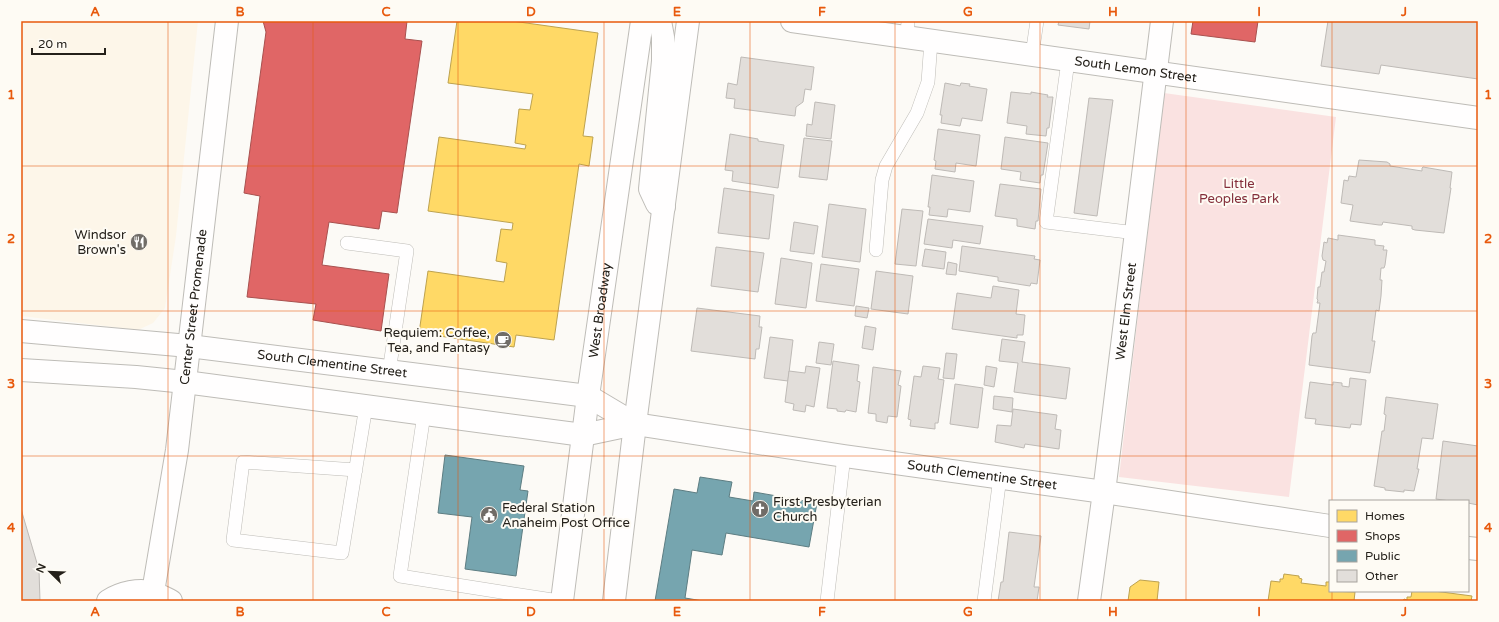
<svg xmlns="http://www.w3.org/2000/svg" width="1499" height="622" font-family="'Varela Round',sans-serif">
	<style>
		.built { fill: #fdf6e9 }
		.green { fill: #fae2e1 }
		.homes { fill: #ffd966; stroke: #bda24f }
		.shops { fill: #e06666; stroke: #a8514f }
		.public { fill: #76a5af; stroke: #5d7d82 }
		.building { fill: #e2deda; stroke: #bebab6 }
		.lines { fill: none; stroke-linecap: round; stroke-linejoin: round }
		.service-casing { stroke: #bebcb7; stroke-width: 14 }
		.minor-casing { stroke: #bebcb7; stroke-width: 24 }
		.secondary-casing { stroke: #bebcb7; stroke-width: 24 }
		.service { stroke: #fffefe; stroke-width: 13 }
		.minor { stroke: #fffefe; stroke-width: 22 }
		.secondary { stroke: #fffefe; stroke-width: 22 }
		.grid { fill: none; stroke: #e8590c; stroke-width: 1; stroke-opacity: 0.55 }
		.labels { text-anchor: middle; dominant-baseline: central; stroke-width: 4; stroke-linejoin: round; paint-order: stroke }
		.street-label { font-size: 13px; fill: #24201a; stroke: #fefbf4 }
		.park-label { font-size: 13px; fill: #842f3b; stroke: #fefbf4 }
		.poi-label { font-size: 13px; fill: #24201a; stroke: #fefbf4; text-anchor: end }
		.neatline { fill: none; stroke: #e8590c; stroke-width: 1.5 }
		.grid-label { font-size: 13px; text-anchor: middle; font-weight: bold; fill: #e8590c }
	</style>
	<rect width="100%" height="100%" fill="#fcfaf6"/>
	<!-- built -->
	<polygon class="built" points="21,21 198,21 176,236 165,308 153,323 138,330 21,316"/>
	<!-- green -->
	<polygon class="green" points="1164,93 1336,117 1289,497 1119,477"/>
	<!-- homes -->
	<g class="homes">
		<polygon points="457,21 512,21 598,33 583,136 593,137 589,166 579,164 554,340 516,335 514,347 419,333 428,271 504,282 507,263 496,261 501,229 512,230 513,223 428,211 439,137 525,149 526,145 515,143 519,109 530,110 533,94 448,83"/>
		<polygon points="1284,574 1299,576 1299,578 1302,579 1301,583 1326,586 1326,582 1329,582 1330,580 1330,591 1355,592 1354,601 1268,601 1271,581 1280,582 1280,579 1283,579"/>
		<polygon points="1140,580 1159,582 1157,601 1128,601 1130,587"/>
		<polygon points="1412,591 1434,591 1472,596 1471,601 1403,601 1404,599 1407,600 1407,597 1411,597"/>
	</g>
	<!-- shops -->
	<g class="shops">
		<polygon points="263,21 407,21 405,39 422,41 397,213 382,211 379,229 329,222 322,265 389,274 381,331 313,320 316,304 247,297 260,196 244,193 266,32"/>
		<polygon points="1193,21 1258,21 1255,42 1191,34"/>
	</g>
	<!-- public -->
	<g class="public">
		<polygon points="445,455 524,466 520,490 528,491 516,576 465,569 472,517 438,513"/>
		<polygon points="700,477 732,482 729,497 753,501 754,492 817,503 809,547 726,533 722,555 692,550 685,598 703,601 655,601 674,489 697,493"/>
	</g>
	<!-- building -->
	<g class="building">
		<polygon points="1059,21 1090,21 1089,29 1058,25"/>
		<polygon points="1328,21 1478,21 1478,79 1381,65 1379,74 1321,66"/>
		<polygon points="741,57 814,67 811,90 805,89 803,102 796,107 795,116 734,108 735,99 726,98 728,83 737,85"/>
		<polygon points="945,83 960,86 961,83 970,84 969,86 987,89 982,121 962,118 960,126 941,123 942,115 940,115"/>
		<polygon points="1011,92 1031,94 1031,92 1048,95 1047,97 1053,97 1049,128 1047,128 1046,136 1026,134 1027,126 1007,123"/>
		<polygon points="1089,98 1113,100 1097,216 1074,213"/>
		<polygon points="815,102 835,105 831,139 806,136 807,124 812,125"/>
		<polygon points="938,129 980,135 976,166 956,163 955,172 935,169 936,161 934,160"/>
		<polygon points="730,134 758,139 758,141 784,145 778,188 732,181 733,171 725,170"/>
		<polygon points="1005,137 1048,143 1043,175 1041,175 1040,183 1020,180 1021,172 1001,169"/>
		<polygon points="804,138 832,141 827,180 799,177"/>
		<polygon points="1359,160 1387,162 1390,164 1390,166 1422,171 1422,168 1423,167 1452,172 1450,188 1451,188 1444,233 1415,230 1412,229 1412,226 1383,222 1382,225 1379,225 1350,221 1353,205 1341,203 1344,180 1348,181 1349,176 1356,177"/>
		<polygon points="932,175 974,181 970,212 948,209 947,217 929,215 930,207 928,207"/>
		<polygon points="1000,184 1041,189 1038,221 1036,221 1035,229 1017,226 1017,219 995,216"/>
		<polygon points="724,188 774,195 769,239 718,233"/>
		<polygon points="829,204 866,209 860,262 822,257"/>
		<polygon points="902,209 923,211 916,266 895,264"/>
		<polygon points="928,219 983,226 980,244 953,240 952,248 924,244"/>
		<polygon points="794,222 818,226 814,254 790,251"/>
		<polygon points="1338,235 1375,240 1375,245 1384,246 1383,250 1387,250 1385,265 1384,268 1381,268 1380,280 1382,280 1381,296 1379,311 1376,310 1372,341 1375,341 1370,373 1309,365 1312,336 1313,333 1316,333 1320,303 1317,303 1318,300 1317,299 1318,287 1320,287 1322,272 1324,272 1326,261 1323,260 1322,256 1324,242 1327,243 1328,238 1338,240"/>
		<polygon points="962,246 1035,256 1034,259 1040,260 1037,284 1031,283 1030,286 998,281 998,277 959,271"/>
		<polygon points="716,247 764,253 758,292 711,286"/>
		<polygon points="925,249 946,252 944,269 922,266"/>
		<polygon points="781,258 812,263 806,308 775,304"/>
		<polygon points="948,262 957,264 956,275 946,274"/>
		<polygon points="821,264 859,269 854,306 816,301"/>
		<polygon points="876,271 913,276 908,314 871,309"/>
		<polygon points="993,286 1019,290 1016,314 1025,315 1023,335 1017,335 1017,338 952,329 957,293 991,298"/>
		<polygon points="856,306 869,308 867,318 855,316"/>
		<polygon points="697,308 760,316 759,327 762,327 759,349 756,349 755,359 691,351"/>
		<polygon points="865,326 876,328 873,350 862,348"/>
		<polygon points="770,337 793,340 788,381 764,378"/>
		<polygon points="1002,339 1025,342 1022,362 1070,368 1066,399 1014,392 1018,363 999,361"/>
		<polygon points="819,342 834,344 831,365 816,363"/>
		<polygon points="946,353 957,354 954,379 943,378"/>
		<polygon points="833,361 859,365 857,381 860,382 856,412 846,410 845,412 837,411 837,409 827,408"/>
		<polygon points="806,366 820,368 814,407 806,405 805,412 793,410 794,404 785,402 789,371 805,373"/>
		<polygon points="923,366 940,368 938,379 944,380 938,423 935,423 935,429 910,426 911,420 908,419 914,376 921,377"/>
		<polygon points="986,366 997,368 994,387 984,385"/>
		<polygon points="873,367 901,371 898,385 901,386 897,417 888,416 887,423 876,421 876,414 868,413"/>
		<polygon points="1350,378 1366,380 1361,425 1351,424 1350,428 1315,424 1316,419 1305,418 1310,382 1333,385 1333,382 1342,383 1342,386 1349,387"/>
		<polygon points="955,384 983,388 978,428 950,424"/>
		<polygon points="994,396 1013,398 1012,412 993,409"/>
		<polygon points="1386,397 1438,404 1433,439 1422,438 1417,469 1419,469 1414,491 1404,490 1404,492 1385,490 1385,488 1374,486 1382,431 1384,431 1386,415 1384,414"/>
		<polygon points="1013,409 1057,415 1055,429 1061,430 1059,449 1025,444 1024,448 995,442 997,425 1011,426"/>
		<polygon points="1443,441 1478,446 1478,505 1468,503 1468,501 1450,501 1436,499"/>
		<polygon points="21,509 39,570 40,601 21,601"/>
		<polygon points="1009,532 1041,536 1034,587 1039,587 1037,601 998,601 1001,582 1003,582"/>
	</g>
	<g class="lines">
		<defs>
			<g id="service">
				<polyline points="907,37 908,21"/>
				<polyline points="1032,55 1037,21"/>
				<polyline points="1068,61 1046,222 1136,233"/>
				<polyline points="347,243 407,251 389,372"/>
				<polyline points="876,250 882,180 886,166 917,113 928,82 931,41"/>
				<polyline points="424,414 400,576 559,601"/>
				<polyline points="356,470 243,462 233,540 342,553 366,406"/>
				<polyline points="827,601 844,456"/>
				<polyline points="984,601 1000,477"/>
			</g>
			<g id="minor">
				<path id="s1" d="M792,21l686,97"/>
				<path id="s2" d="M21,331l168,15 399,50 47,28"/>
				<path id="s3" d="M21,370l115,7 49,5 398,53 52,-11 209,32 260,36 226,34"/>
				<polyline points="1468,548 1478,549"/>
				<path id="s4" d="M153,592l24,-142 50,-429"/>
				<path d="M108,601c12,-8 32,-13 46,-8 6,2 11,5 17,8"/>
				<path id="s5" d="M1089,601l15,-109 58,-471"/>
			</g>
			<g id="secondary">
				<polyline points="660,21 663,37 663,61 650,189 657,204 664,207"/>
				<path id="s6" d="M562,601l26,-205 54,-375"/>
				<polyline points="614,601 635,424 688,21"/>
			</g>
		</defs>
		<!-- service casing -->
		<use href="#service" class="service-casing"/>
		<!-- minor casing -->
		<use href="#minor" class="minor-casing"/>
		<!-- secondary casing -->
		<use href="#secondary" class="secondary-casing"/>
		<!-- service -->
		<use href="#service" class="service"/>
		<!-- minor -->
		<use href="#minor" class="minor"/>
		<!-- secondary -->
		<use href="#secondary" class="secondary"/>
	</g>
	<!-- grid -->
	<path class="grid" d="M168,21v580M313,21v580M458,21v580M604,21v580M750,21v580M895,21v580M1040,21v580M1186,21v580M1332,21v480M21,166h1457M21,311h1457M21,456h1457M1332,591v10"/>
	<!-- icons -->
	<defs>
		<symbol id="restaurant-disc" viewBox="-11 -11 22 22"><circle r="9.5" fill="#706c67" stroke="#fefbf4"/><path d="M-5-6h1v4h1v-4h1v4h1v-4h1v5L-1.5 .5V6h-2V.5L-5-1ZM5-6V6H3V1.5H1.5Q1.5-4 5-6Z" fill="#fff"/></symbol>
		<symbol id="cafe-disc" viewBox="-11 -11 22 22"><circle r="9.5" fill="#706c67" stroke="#fefbf4"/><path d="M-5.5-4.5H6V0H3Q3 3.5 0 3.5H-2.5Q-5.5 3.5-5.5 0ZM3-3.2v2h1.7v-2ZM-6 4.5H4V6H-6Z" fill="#fff"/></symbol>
		<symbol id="church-disc" viewBox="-11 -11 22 22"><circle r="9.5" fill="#706c67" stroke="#fefbf4"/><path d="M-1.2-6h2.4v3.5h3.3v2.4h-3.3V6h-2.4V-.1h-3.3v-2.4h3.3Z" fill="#fff"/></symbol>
		<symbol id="civic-disc" viewBox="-11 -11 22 22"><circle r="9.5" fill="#706c67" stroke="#fefbf4"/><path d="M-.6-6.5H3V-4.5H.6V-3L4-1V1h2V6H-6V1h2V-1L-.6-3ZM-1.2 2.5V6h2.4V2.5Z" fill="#fff"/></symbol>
	</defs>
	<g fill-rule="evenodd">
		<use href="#restaurant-disc" x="129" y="232" width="20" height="20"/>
		<use href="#cafe-disc" x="493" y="330" width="20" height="20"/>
		<use href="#church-disc" x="750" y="499" width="20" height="20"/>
		<use href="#civic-disc" x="479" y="505" width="20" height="20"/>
	</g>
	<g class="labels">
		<!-- street labels -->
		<g class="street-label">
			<text stroke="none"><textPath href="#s1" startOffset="347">South Lemon Street</textPath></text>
			<text stroke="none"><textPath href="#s4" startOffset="288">Center Street Promenade</textPath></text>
			<text stroke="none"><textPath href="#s6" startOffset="293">West Broadway</textPath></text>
			<text stroke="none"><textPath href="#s5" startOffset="292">West Elm Street</textPath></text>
			<text stroke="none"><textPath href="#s2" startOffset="313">South Clementine Street</textPath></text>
			<text stroke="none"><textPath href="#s3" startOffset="970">South Clementine Street</textPath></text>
		</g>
		<!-- park labels -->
		<g class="park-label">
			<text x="1239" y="184">Little<tspan x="1239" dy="15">Peoples Park</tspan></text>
		</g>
		<!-- poi labels -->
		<g class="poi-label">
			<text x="126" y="235">Windsor<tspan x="126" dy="15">Brown's</tspan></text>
			<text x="490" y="333">Requiem: Coffee,<tspan x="490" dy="15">Tea, and Fantasy</tspan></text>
			<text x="773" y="502" text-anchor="start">First Presbyterian<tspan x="773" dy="15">Church</tspan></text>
			<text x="502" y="508" text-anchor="start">Federal Station<tspan x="502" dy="15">Anaheim Post Office</tspan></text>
		</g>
	</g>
	<!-- border -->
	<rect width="1499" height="622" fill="none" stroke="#fefbf4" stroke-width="44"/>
	<!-- legend -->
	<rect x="1329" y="500" width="140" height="92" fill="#fefbf4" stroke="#a7a39d"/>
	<rect x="1337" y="510" width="20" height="12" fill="#ffd966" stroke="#a7a39d"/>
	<text x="1365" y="520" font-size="12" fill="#24201a">Homes</text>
	<rect x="1337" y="530" width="20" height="12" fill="#e06666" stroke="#a7a39d"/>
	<text x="1365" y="540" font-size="12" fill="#24201a">Shops</text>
	<rect x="1337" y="550" width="20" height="12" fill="#76a5af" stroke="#a7a39d"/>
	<text x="1365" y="560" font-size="12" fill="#24201a">Public</text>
	<rect x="1337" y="570" width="20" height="12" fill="#e2deda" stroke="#a7a39d"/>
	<text x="1365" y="580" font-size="12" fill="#24201a">Other</text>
	<!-- north arrow -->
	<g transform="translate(50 572) rotate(293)" stroke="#fefbf4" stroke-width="3" paint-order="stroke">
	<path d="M0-3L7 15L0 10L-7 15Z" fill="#24201a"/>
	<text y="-6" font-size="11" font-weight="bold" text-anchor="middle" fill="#24201a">N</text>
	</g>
	<!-- scale -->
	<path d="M32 48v6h73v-6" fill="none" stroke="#24201a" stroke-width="2"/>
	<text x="38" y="48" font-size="12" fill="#24201a" stroke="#fefbf4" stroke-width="3" paint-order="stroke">20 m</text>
	<rect x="22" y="22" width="1455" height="578" class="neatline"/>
	<g class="grid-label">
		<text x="95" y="16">A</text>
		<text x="240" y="16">B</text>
		<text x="386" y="16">C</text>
		<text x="531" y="16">D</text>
		<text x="677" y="16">E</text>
		<text x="822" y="16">F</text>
		<text x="968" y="16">G</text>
		<text x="1113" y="16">H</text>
		<text x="1259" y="16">I</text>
		<text x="1404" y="16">J</text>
		<text x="11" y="99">1</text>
		<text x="1488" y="99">1</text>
		<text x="11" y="243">2</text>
		<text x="1488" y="243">2</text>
		<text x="11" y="388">3</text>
		<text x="1488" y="388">3</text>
		<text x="11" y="532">4</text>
		<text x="1488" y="532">4</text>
		<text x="95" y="616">A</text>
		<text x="240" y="616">B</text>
		<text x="386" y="616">C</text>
		<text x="531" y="616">D</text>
		<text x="677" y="616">E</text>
		<text x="822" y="616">F</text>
		<text x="968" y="616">G</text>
		<text x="1113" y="616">H</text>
		<text x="1259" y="616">I</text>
		<text x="1404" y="616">J</text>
	</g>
</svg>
